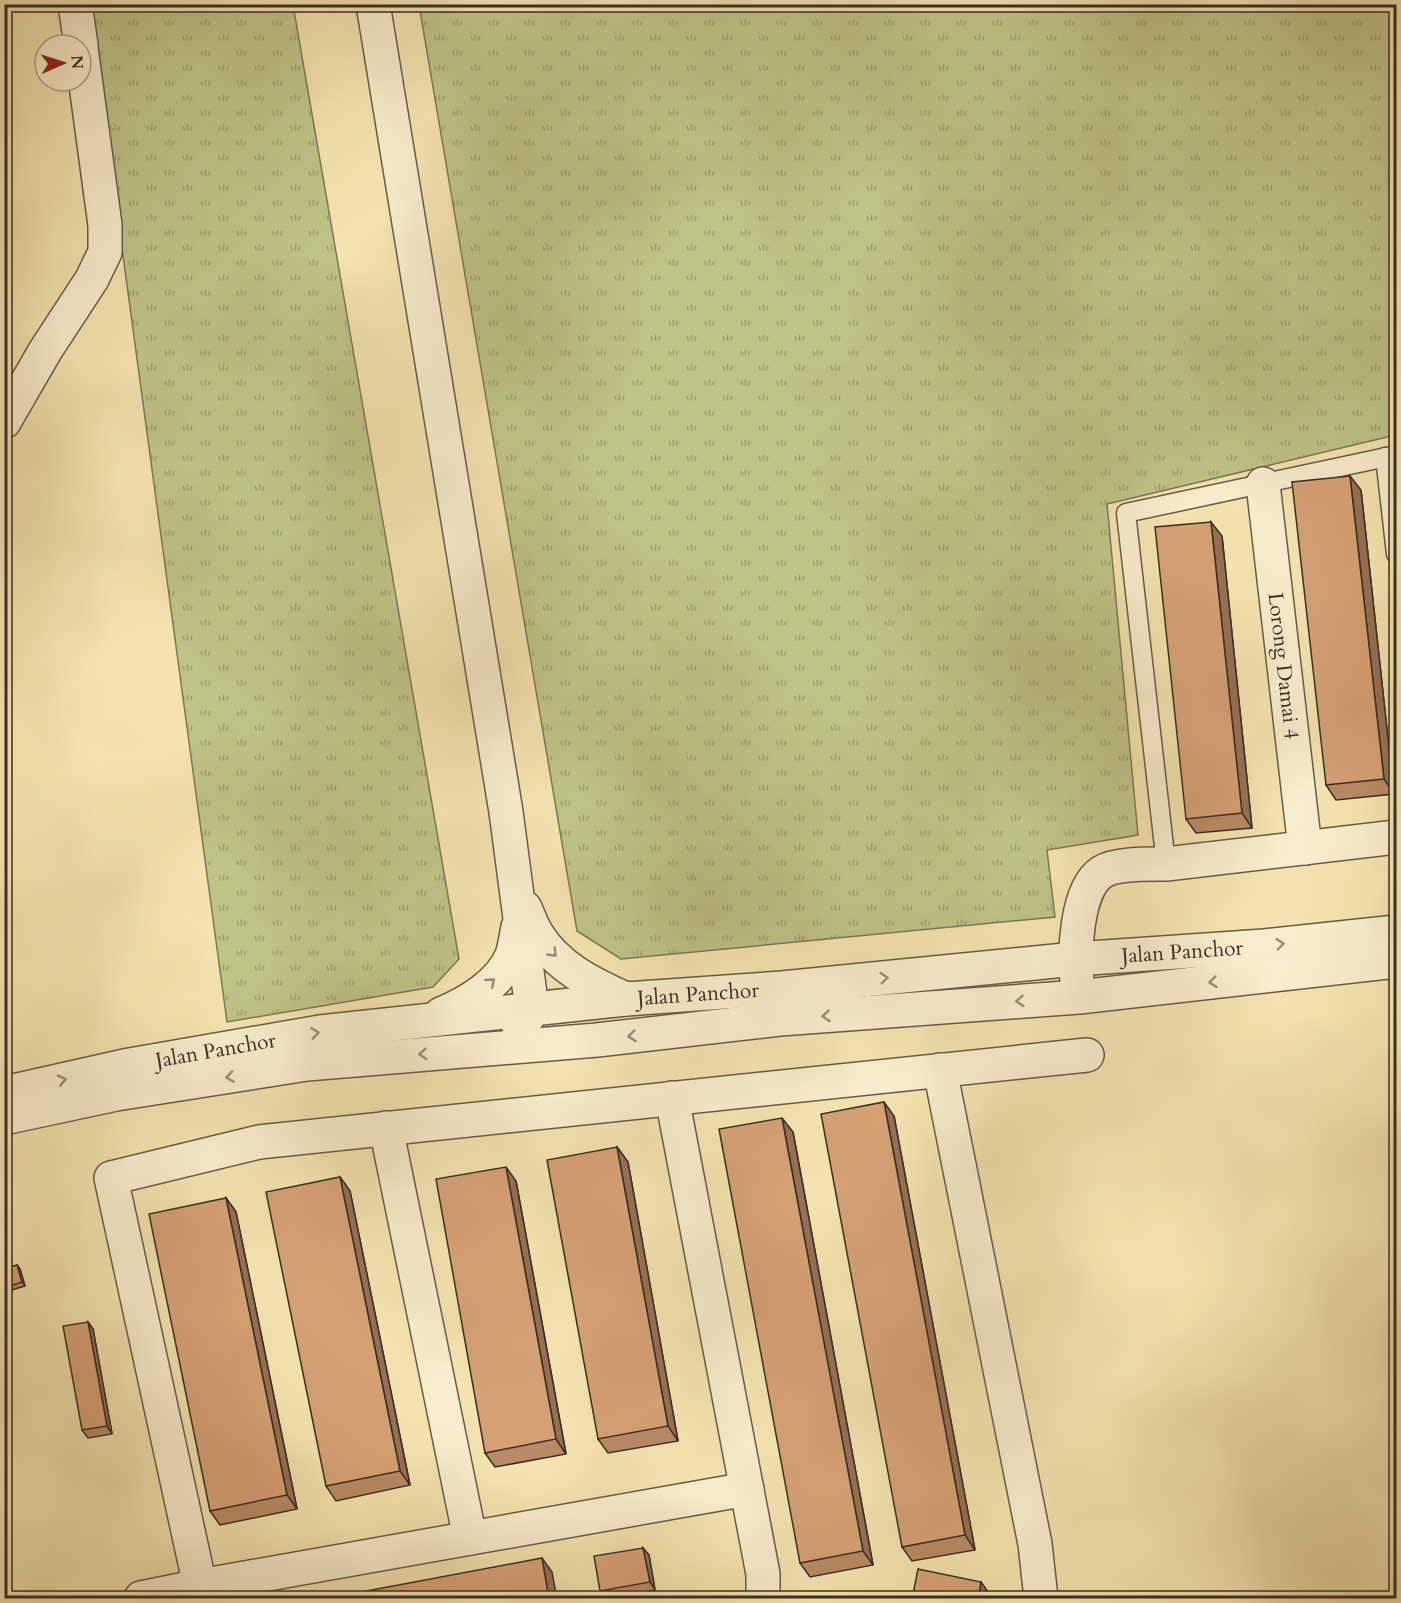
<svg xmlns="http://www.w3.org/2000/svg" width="1401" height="1603" font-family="Cardo,serif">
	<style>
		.grass { fill: url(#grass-tufts); stroke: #7c7857; stroke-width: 1.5 }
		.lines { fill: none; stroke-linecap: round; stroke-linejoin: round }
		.service-casing { stroke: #685b48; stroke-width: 21 }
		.minor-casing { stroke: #685b48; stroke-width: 36 }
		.service { stroke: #f8edcc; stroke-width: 18 }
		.minor { stroke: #f8edcc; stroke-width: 33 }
		.wall { fill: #b88a65; stroke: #392e26; stroke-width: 1.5 }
		.shaded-wall { fill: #967052; stroke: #392e26; stroke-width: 1.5 }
		.building { fill: #d6a075; stroke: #392e26; stroke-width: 1.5 }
		.oneway { stroke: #988e79 }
		.labels { text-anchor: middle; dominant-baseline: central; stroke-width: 4.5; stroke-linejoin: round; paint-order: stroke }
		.street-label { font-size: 21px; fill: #392e26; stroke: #f8edcc }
	</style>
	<defs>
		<pattern id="grass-tufts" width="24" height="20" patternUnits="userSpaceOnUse" patternTransform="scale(1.5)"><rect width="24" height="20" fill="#bfc388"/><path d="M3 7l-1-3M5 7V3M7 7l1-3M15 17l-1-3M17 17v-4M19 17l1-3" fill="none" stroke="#9c9f6f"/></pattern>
	</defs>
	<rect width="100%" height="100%" fill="#f4e3b0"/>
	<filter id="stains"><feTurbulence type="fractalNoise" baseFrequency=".00333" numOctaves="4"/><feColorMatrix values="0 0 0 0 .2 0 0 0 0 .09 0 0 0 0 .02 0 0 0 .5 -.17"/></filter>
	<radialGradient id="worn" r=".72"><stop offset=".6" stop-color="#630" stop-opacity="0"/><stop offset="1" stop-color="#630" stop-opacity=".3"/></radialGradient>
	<!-- grass -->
	<g class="grass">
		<polygon points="89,5 293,5 459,959 433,987 227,1022"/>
		<polygon points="419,5 1396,5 1396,435 1107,504 1138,835 1047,850 1055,917 621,959 577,931"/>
	</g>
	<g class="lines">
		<defs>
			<g id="service">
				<polyline points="1385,457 1396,554"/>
				<polyline points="1166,864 1126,513 1396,455"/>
			</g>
			<g id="minor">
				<polyline points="373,4 506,812 532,1009 526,1020 519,1027"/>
				<polyline points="76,11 81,45"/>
				<polyline points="4,422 45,351 92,279 105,252 105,225 81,48"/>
				<path id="s1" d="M1263,484l42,364"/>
				<path d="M525,908c4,9 7,18 12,26 20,33 55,50 89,65"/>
				<path d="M1077,981c-3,-28 -1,-92 25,-109 14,-9 48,-8 64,-8l230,-27"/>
				<path d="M441,1014c27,-11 60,-31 71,-59 3,-9 4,-19 6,-28"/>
				<polyline points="940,1070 1035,1544 1041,1598"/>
				<path id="s2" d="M4,1093l120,-27 196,-34 306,-33 156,-11 293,-29 189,-13 132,-14"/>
				<polyline points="672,1098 763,1574 763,1598"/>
				<polyline points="4,1118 116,1094 307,1064 597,1040 780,1019 1079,997 1396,961"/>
				<polyline points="386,1128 470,1538"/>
				<polyline points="200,1586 111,1178 259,1142 1087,1055"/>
				<polyline points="141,1598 200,1586 747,1489"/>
			</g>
		</defs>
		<!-- service casing -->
		<use href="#service" class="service-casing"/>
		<!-- minor casing -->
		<use href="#minor" class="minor-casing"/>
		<!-- service -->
		<use href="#service" class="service"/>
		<!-- minor -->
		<use href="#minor" class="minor"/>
	</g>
	<!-- wall -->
	<g class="wall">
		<polygon points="1361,490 1394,794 1336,800 1326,785"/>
		<polygon points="1222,536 1252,828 1196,833 1186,819"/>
		<polygon points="894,1116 975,1550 912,1561 902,1547"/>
		<polygon points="793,1132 873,1565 810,1577 800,1563"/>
		<polygon points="617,1147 628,1162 678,1441 608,1453 598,1439"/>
		<polygon points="340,1177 350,1191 410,1485 336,1501 326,1486"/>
		<polygon points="516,1181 566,1454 495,1467 485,1453"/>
		<polygon points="226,1198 236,1212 297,1509 220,1525 210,1511"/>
		<polygon points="17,1265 20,1269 25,1286 5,1292 4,1269"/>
		<polygon points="88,1322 93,1329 112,1434 88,1438 82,1430"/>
		<polygon points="643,1548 649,1555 655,1590 605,1599 600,1591"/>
	</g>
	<!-- shaded-wall -->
	<g class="shaded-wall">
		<polygon points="1350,476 1361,490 1394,794 1384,779"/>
		<polygon points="1211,522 1222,536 1252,828 1242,813"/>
		<polygon points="884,1102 894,1116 975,1550 965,1535"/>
		<polygon points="782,1118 793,1132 873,1565 863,1551"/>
		<polygon points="617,1147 628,1162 678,1441 668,1426"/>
		<polygon points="506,1167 516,1181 566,1454 556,1439"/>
		<polygon points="340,1177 350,1191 410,1485 400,1471"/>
		<polygon points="226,1198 236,1212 297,1509 287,1495"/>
		<polygon points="17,1265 20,1269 25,1286 22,1282"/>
		<polygon points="88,1322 93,1329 112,1434 107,1426"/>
		<polygon points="643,1548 649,1555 655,1590 650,1582"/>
		<polygon points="542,1558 552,1572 557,1599 549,1599"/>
		<polygon points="981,1582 991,1596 991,1599 978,1599"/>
	</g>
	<!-- building -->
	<g class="building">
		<polygon points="1350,476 1384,779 1326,785 1292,482"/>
		<polygon points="1211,522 1242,813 1186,819 1155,527"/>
		<polygon points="884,1102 965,1535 902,1547 821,1114"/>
		<polygon points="782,1118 863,1551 800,1563 719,1129"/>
		<polygon points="617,1147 668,1426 598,1439 547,1160"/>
		<polygon points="506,1167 556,1439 485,1453 436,1179"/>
		<polygon points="340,1177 400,1471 326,1486 266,1192"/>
		<polygon points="226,1198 287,1495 210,1511 149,1214"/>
		<polygon points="17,1265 22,1282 4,1288 4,1269"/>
		<polygon points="88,1322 107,1426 82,1430 63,1326"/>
		<polygon points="643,1548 650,1582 600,1591 594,1556"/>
		<polygon points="542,1558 549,1599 324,1599"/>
		<polygon points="918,1569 981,1582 978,1599 912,1599"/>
	</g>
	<!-- one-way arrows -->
	<defs><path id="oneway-chevron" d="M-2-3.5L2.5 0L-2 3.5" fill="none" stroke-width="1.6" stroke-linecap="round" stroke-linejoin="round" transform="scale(1.5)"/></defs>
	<g class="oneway">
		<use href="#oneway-chevron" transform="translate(1280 944) rotate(-6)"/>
		<use href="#oneway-chevron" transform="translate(553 953) rotate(46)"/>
		<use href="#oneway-chevron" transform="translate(884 978) rotate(-5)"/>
		<use href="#oneway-chevron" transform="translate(491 982) rotate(-41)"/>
		<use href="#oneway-chevron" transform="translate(1213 982) rotate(174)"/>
		<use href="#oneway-chevron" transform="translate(1020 1001) rotate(176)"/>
		<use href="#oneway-chevron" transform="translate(826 1016) rotate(175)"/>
		<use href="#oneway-chevron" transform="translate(315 1033) rotate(-8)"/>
		<use href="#oneway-chevron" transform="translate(632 1036) rotate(174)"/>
		<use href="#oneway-chevron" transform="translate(423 1054) rotate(176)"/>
		<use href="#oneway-chevron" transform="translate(230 1077) rotate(171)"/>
		<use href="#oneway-chevron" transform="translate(62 1080) rotate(-13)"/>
	</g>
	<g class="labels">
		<!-- street labels -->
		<g class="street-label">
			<text stroke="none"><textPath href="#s1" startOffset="183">Lorong Damai 4</textPath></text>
			<text stroke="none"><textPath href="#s2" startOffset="1188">Jalan Panchor</textPath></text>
			<text stroke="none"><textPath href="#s2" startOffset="702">Jalan Panchor</textPath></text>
			<text stroke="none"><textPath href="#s2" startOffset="216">Jalan Panchor</textPath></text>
		</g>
	</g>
	<!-- margin -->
	<rect width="1401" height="1603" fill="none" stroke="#f4e3b0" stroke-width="24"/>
	<rect x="6" y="6" width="1389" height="1591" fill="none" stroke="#392e26" stroke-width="3"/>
	<rect x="12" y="12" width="1377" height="1579" fill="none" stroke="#392e26" stroke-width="1.5"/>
	<!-- north arrow -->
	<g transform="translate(63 63) rotate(87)"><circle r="28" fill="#f8edcc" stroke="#aca18a" stroke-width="1.5"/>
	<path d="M0-4.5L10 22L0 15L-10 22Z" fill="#8f2418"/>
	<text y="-9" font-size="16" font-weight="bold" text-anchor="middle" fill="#392e26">N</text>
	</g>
	<rect width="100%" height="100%" filter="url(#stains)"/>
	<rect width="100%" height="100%" fill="url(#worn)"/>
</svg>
